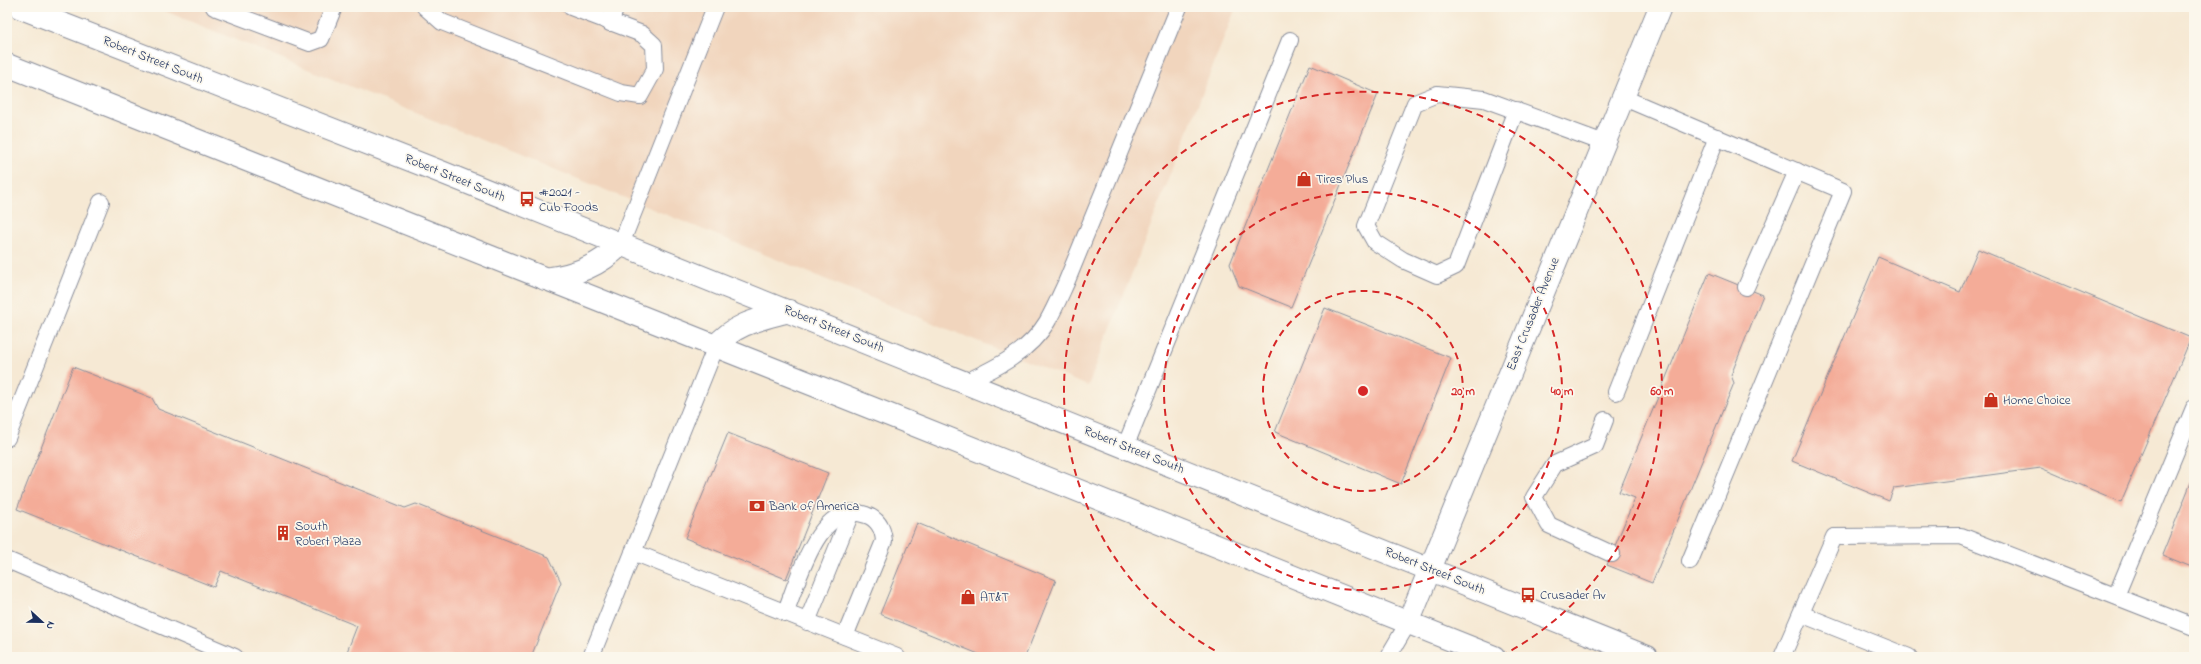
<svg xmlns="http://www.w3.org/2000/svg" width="2201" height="664" font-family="'Indie Flower',sans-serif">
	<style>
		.built { fill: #f1d5bd }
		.building { fill: #f4ac98 }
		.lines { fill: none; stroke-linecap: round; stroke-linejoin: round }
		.lane-casing { stroke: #888c99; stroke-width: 18 }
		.street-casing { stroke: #888c99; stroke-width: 24 }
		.secondary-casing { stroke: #888c99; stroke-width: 24 }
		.lane { stroke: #fff; stroke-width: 16 }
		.street { stroke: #fff; stroke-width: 22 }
		.secondary { stroke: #fff; stroke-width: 22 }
		.ring { fill: none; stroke: #d62828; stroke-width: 2; stroke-dasharray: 7 5 }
		.labels { text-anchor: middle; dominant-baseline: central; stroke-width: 3.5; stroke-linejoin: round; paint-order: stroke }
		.street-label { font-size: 13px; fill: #1b2f5e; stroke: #fbf7ec }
		.poi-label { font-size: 13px; fill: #1b2f5e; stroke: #fbf7ec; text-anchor: start }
		.centre { fill: #d62828; stroke: #fbf7ec; stroke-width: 2 }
		.ring-label { font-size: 12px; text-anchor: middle; font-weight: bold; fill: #d62828; stroke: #fbf7ec; stroke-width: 3.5; stroke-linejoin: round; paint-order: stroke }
	</style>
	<rect width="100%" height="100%" fill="#fbf7ec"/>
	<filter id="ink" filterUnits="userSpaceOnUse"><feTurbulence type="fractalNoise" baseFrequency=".025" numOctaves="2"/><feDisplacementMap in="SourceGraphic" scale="8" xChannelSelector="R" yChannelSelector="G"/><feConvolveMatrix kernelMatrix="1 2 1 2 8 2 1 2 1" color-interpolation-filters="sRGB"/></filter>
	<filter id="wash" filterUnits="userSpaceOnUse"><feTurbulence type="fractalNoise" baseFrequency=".012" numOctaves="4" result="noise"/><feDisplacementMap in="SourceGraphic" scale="16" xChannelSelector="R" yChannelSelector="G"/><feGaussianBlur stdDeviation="0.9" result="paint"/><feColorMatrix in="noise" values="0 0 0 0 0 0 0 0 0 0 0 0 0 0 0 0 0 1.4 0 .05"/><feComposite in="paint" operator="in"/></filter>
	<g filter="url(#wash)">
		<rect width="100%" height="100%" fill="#f6e9d4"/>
		<!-- built -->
		<polygon class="built" points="155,7 1236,7 1088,386"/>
		<g id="blocks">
			<!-- building -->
			<g class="building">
				<polygon points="1310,65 1378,94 1291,307 1239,286 1230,264"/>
				<polygon points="1978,249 2191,338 2121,502 2041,468 1894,488 1889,501 1792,461 1878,257 1960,292"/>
				<polygon points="1709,273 1763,295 1731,375 1734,383 1652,583 1607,565 1635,498 1619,492"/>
				<polygon points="1325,308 1451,358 1401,484 1275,432"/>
				<polygon points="73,367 152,398 158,409 405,508 416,504 549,557 561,582 531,657 345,657 357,626 221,571 214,587 17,509"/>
				<polygon points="728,433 828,473 786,579 685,538"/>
				<polygon points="2194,475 2194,568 2162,555"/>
				<polygon points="917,523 1056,580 1025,657 986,657 880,614"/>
			</g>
		</g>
	</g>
	<g filter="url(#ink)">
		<use href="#blocks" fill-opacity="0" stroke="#888c99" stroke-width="1"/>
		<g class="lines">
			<defs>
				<g id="lane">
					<polyline points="214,7 310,43 321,39 334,7"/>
					<polyline points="425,7 442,22 621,93 640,96 655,69 654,45 642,34 571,7"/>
					<polyline points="610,23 616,7"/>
					<polyline points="1624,98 1843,191 1690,561"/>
					<polyline points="1516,110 1456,266 1437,275 1403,260 1375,242 1366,226 1415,103 1437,94 1484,99 1604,143"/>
					<polyline points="621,244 715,7"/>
					<polyline points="1746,287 1797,171"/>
					<path d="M966,382c30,-14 63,-30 81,-60 7,-12 13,-26 19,-39l113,-276"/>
					<polyline points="1616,392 1717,137"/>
					<polyline points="1605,420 1595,446 1555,464 1534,497 1549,525 1612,554"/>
					<polyline points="7,438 101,202"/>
					<polyline points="1125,447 1290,40"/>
					<polyline points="633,552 897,657"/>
					<polyline points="7,560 235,657"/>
					<polyline points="2116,596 2194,408"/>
					<path d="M785,613c13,-31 34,-116 81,-98 12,4 17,14 18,26l-39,95"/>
					<polyline points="1801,614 1909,657"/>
					<polyline points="807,622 851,513"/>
					<polyline points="591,657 716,346"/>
					<polyline points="1388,657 1408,623"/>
					<polyline points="1782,657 1834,537 1961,536 2194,627"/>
				</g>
				<polyline id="street" points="1408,623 1660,7"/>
				<g id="secondary">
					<polyline points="19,7 441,172 1647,657"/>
					<polyline points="7,65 912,424 1494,657"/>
					<path d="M545,279c30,-4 55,-13 76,-35"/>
					<path d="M716,346c19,-23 45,-27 73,-35"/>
				</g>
			</defs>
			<!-- lane casing -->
			<use href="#lane" class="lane-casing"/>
			<!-- street casing -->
			<use href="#street" class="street-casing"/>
			<!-- secondary casing -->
			<use href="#secondary" class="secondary-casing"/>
			<!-- lane -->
			<use href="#lane" class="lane"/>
			<!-- street -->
			<use href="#street" class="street"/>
			<!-- secondary -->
			<use href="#secondary" class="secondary"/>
		</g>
	</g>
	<!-- distance rings -->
	<g class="ring">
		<circle cx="1363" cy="391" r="100"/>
		<circle cx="1363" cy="391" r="199"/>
		<path d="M1225 656A299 299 0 1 1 1501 656"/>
	</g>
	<!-- icons -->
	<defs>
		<symbol id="shop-bare" viewBox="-9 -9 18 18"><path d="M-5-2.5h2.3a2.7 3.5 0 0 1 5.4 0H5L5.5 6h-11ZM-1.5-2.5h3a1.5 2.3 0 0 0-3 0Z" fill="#c8321e" stroke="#fbf7ec" stroke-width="2.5" paint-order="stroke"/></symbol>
		<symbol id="bus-bare" viewBox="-9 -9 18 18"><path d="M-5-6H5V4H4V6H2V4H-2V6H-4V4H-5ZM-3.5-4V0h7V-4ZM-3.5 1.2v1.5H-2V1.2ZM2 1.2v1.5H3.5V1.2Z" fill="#c8321e" stroke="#fbf7ec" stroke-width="2.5" paint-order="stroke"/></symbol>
		<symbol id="bank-bare" viewBox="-9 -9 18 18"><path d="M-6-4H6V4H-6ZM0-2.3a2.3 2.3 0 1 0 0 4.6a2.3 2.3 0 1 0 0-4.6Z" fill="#c8321e" stroke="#fbf7ec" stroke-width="2.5" paint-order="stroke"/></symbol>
		<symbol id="building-bare" viewBox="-9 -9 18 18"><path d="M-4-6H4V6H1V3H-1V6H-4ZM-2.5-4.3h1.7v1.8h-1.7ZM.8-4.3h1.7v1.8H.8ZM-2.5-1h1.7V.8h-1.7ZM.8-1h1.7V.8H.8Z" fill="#c8321e" stroke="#fbf7ec" stroke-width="2.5" paint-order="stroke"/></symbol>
	</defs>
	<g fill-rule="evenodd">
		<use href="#shop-bare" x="1293" y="168" width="22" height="22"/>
		<use href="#bus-bare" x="516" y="188" width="22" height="22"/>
		<use href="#shop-bare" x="1980" y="389" width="22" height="22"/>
		<use href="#bank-bare" x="746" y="495" width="22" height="22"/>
		<use href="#building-bare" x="272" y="522" width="22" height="22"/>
		<use href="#bus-bare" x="1517" y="584" width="22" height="22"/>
		<use href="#shop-bare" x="957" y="586" width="22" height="22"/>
	</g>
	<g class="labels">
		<!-- street labels -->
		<g class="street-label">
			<text transform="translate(153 60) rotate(22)">Robert Street South</text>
			<text transform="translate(455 178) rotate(22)">Robert Street South</text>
			<text transform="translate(1533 314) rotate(-68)">East Crusader Avenue</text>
			<text transform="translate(834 329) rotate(22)">Robert Street South</text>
			<text transform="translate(1134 450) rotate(22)">Robert Street South</text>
			<text transform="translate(1435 571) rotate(22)">Robert Street South</text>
		</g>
		<!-- poi labels -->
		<g class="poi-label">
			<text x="1316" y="179">Tires Plus</text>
			<text x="539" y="192">#2021 -<tspan x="539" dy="15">Cub Foods</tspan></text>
			<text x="2003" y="400">Home Choice</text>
			<text x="769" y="506">Bank of America</text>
			<text x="295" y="526">South<tspan x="295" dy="15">Robert Plaza</tspan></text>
			<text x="1540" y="595">Crusader Av</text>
			<text x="980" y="597">AT&amp;T</text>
		</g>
	</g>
	<circle cx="1363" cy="391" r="6" class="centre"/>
	<g class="ring-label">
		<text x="1463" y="395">20 m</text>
		<text x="1562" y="395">40 m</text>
		<text x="1662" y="395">60 m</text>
	</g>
	<!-- margin -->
	<rect width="2201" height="664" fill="none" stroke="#fbf7ec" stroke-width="24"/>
	<!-- north arrow -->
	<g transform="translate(42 622) rotate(112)" stroke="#fbf7ec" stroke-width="3" paint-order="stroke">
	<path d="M0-3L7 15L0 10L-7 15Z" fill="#1b2f5e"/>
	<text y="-6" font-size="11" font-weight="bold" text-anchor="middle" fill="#1b2f5e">N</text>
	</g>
</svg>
